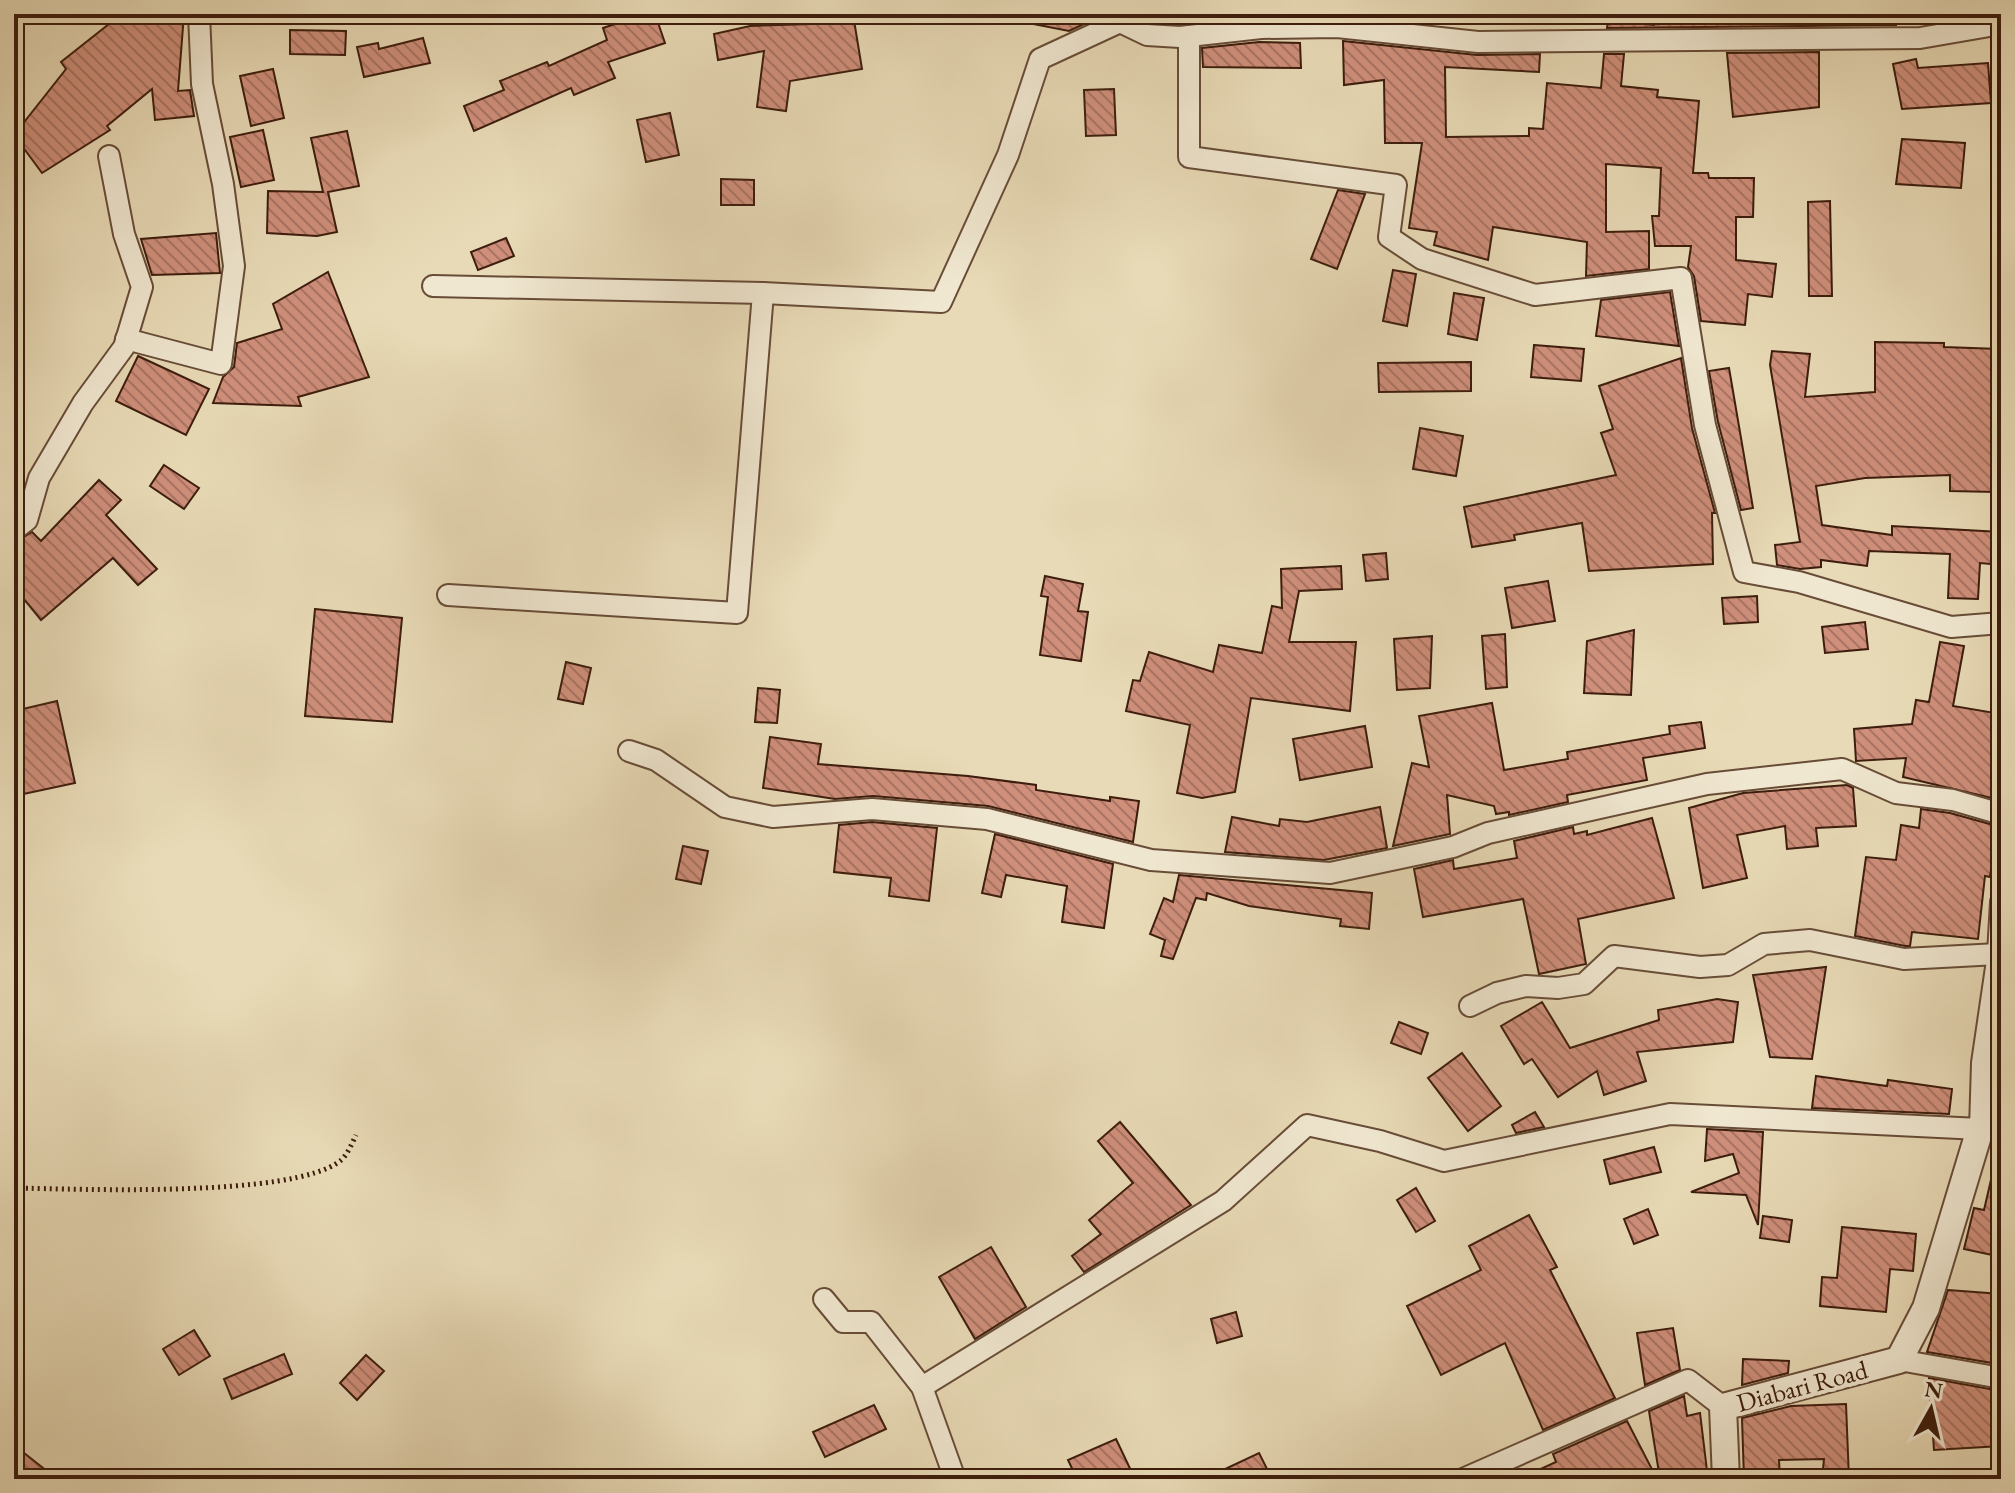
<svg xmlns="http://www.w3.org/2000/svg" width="2015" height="1493" font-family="'EB Garamond',serif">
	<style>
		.building { fill: url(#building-back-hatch); stroke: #3d1d0d; stroke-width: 2 }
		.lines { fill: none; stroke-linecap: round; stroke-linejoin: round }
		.minor-casing { stroke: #684c37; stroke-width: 24 }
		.tertiary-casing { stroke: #684c37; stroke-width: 30 }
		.path { stroke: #3d1d0d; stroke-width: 5; stroke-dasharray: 2 4; stroke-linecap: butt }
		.minor { stroke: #f0e7d0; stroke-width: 20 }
		.tertiary { stroke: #f0e7d0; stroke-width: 26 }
		.labels { text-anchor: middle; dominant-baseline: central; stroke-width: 8; stroke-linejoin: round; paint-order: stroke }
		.street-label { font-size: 26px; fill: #3d1d0d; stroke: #f0e7d0 }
	</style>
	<defs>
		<pattern id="building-back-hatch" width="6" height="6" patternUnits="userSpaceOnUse" patternTransform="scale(2)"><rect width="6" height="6" fill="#cf8f7b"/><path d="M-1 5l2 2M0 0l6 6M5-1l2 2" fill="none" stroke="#a97463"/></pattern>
	</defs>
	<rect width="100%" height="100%" fill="#e8dab6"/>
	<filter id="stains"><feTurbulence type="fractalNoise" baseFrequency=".0025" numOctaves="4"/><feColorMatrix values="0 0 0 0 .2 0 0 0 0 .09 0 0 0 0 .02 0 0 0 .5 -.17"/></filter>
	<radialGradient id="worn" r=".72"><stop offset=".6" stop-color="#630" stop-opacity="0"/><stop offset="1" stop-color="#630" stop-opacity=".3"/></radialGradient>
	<!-- building -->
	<g class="building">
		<polygon points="114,14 184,14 178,91 190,90 194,116 155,120 152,89 107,126 110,130 42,173 14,135 66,69 61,62 114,20"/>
		<polygon points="646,14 655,14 665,43 608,62 615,78 574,95 571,88 474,131 464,106 504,90 500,81 547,62 549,66 607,40 603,28"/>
		<polygon points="809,14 853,14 862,69 790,81 786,111 757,107 764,51 718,60 714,34 750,26 811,24"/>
		<polygon points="1034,14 1097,14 1097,18 1069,31 1033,24"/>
		<polygon points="1652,14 1895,14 1896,25 1607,28 1608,21 1654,25"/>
		<polygon points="1434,15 1433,24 1380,19 1380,16"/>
		<polygon points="290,30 346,31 345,55 290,54"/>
		<polygon points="423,38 430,63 364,77 357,47 378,43 379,49"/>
		<polygon points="1343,41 1477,55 1540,54 1539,72 1445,67 1446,137 1529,136 1529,128 1543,129 1547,83 1601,88 1604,54 1624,54 1621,86 1658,90 1657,97 1699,101 1693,173 1708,173 1709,178 1754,178 1753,217 1736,217 1736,260 1776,264 1772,297 1748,294 1745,325 1701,321 1694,276 1688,267 1691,246 1655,246 1652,216 1659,216 1661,168 1606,164 1606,232 1649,231 1649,269 1586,276 1587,242 1493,227 1488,260 1434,245 1437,232 1409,228 1422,143 1385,143 1384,80 1344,85"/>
		<polygon points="1259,42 1300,43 1301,68 1203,67 1202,48"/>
		<polygon points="1819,52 1819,107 1733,117 1727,53"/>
		<polygon points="1916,59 1918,68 1988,63 1991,103 1902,109 1893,64"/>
		<polygon points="273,69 284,118 251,126 240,76"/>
		<polygon points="1114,89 1116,135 1086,136 1084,90"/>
		<polygon points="670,113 679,155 646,162 637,120"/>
		<polygon points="263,130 274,180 241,187 230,137"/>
		<polygon points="347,131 359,186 328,192 337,232 317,236 267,233 268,191 323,192 311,138"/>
		<polygon points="1902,139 1965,143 1961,188 1896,184"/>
		<polygon points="721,179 754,180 754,205 721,205"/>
		<polygon points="1338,190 1365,194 1337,269 1311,259"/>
		<polygon points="1830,201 1832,296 1809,296 1808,202"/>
		<polygon points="216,233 220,273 152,275 141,239"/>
		<polygon points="506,238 514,256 478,270 471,252"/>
		<polygon points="1393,270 1416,274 1407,326 1383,321"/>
		<polygon points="328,272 369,377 298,397 301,406 213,403 223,377 234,367 237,343 282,329 273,304"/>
		<polygon points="1670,292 1679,346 1596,336 1601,300"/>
		<polygon points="1454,293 1484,298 1477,340 1448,334"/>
		<polygon points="1875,342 1944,343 1944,347 1999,349 1997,395 2001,395 2001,441 1995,441 1995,492 1950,491 1950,475 1865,478 1816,486 1822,525 1892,535 1892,526 2001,532 2001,565 1980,563 1978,599 1948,598 1950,554 1869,551 1867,566 1821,560 1821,567 1800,569 1777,565 1775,545 1800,542 1770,365 1772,351 1810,354 1805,397 1875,392"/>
		<polygon points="1534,345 1584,349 1581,381 1531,377"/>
		<polygon points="138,356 209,389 186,435 116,401"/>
		<polygon points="1681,358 1692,428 1715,513 1712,513 1713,564 1589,571 1582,523 1514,535 1515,540 1472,547 1464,507 1616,475 1601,433 1613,429 1599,386"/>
		<polygon points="1471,362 1471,391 1379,392 1378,363"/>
		<polygon points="1729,368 1753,508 1741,510 1718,422 1709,371"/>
		<polygon points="1420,428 1463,436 1456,476 1413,469"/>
		<polygon points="164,465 199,488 184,509 150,486"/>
		<polygon points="99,480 121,500 106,515 157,569 138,585 113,558 41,620 14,587 14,543 32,532 41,541"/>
		<polygon points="1386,553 1388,579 1366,581 1363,555"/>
		<polygon points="1341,566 1342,589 1299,591 1289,642 1356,642 1350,711 1251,698 1235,792 1202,798 1177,793 1190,725 1126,711 1133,680 1140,681 1149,652 1213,672 1219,645 1262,653 1272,606 1282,608 1281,569"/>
		<polygon points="1045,576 1083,584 1078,611 1088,612 1081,661 1040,655 1048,597 1041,596"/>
		<polygon points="1548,581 1555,621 1512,628 1505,588"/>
		<polygon points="1757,596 1758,622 1724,624 1722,598"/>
		<polygon points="315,609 402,618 392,722 305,716"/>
		<polygon points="1865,622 1868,649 1825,653 1822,627"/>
		<polygon points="1634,630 1631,695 1584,693 1587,641"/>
		<polygon points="1505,634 1507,687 1486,689 1482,636"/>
		<polygon points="1432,636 1430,688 1397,690 1394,639"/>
		<polygon points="1940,642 1964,646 1953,706 2001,714 2000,800 1903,777 1906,758 1856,761 1854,729 1912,724 1916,700 1929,702"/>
		<polygon points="566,662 591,668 583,704 558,699"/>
		<polygon points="758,688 780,690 777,723 755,722"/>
		<polygon points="57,701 75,783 14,796 14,711"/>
		<polygon points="1492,703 1504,770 1568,759 1567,752 1670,734 1669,726 1701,722 1705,748 1643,758 1647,780 1567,795 1568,802 1509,815 1509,812 1496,814 1494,806 1447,795 1450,834 1393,846 1412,763 1429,767 1419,716"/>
		<polygon points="1365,726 1372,767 1300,780 1293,739"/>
		<polygon points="770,737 821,744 818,764 968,776 1036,785 1036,790 1110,801 1110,797 1139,801 1133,842 988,806 873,796 835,799 763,788"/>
		<polygon points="1847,785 1853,788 1856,826 1816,828 1818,846 1787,849 1785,826 1737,835 1747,878 1703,888 1689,808 1743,793"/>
		<polygon points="1380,807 1387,848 1324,860 1225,852 1232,817 1279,826 1280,819 1307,822"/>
		<polygon points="1921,809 1950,813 1997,826 1990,877 1985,876 1978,939 1912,932 1910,946 1905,946 1855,936 1866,857 1896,860 1901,825 1919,828"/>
		<polygon points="1652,818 1674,898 1578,919 1586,964 1539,974 1523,899 1423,917 1414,869 1453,860 1454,869 1517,858 1514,841 1573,827 1574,834 1587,831 1587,835"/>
		<polygon points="872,822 937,828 929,901 889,896 891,878 834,872 839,825"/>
		<polygon points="995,834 1113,864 1104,928 1062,922 1067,886 1006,875 1001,897 982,893"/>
		<polygon points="683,846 708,851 701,884 676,879"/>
		<polygon points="1179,875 1372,893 1369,929 1340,926 1341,919 1249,906 1207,893 1206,900 1196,898 1173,959 1161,956 1165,940 1150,934 1164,898 1173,902"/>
		<polygon points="1826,967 1812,1059 1770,1057 1753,975"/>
		<polygon points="1717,999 1738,1002 1733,1042 1637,1052 1646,1081 1604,1095 1597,1071 1558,1097 1532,1059 1524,1064 1501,1026 1542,1002 1570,1048 1659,1020 1658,1010"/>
		<polygon points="1399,1022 1428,1033 1421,1054 1391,1043"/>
		<polygon points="1462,1053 1501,1106 1468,1131 1428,1078"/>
		<polygon points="1816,1076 1887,1086 1888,1080 1952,1089 1949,1114 1812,1108"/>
		<polygon points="1535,1112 1544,1127 1516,1133 1512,1125"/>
		<polygon points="1120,1122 1191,1205 1084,1272 1072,1256 1101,1234 1089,1220 1133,1183 1098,1141"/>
		<polygon points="1707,1129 1763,1132 1758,1225 1746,1195 1691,1192 1739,1173 1733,1154 1705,1161"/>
		<polygon points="1654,1147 1661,1172 1610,1184 1604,1160"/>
		<polygon points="1993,1171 2001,1172 2001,1240 1997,1256 1964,1249 1974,1208 1984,1210"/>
		<polygon points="1416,1188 1435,1221 1416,1232 1397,1200"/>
		<polygon points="1648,1209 1658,1235 1634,1244 1624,1219"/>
		<polygon points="1529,1215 1557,1267 1550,1270 1615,1398 1543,1430 1505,1343 1441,1375 1407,1306 1481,1270 1469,1246"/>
		<polygon points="1763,1216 1792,1220 1789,1242 1760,1238"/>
		<polygon points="1842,1227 1916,1234 1913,1271 1890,1269 1886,1312 1820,1306 1822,1277 1837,1278"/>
		<polygon points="991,1247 1026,1307 975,1339 939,1277"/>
		<polygon points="1948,1290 2001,1294 1998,1364 1927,1352"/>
		<polygon points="1236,1312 1242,1336 1217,1343 1211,1319"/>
		<polygon points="1673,1328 1680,1370 1645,1385 1637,1333"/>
		<polygon points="194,1330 210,1356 179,1375 163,1349"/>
		<polygon points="284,1354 292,1374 232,1399 224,1379"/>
		<polygon points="366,1355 384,1371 357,1400 340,1383"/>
		<polygon points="1743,1359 1789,1361 1788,1373 1742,1385"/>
		<polygon points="1929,1378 2001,1391 2001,1446 1934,1450"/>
		<polygon points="1684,1396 1687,1416 1700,1413 1708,1479 1660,1479 1649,1411"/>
		<polygon points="1846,1404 1849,1479 1822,1479 1824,1459 1779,1460 1780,1479 1744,1479 1742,1418 1791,1406"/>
		<polygon points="874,1405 886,1429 825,1457 813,1432"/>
		<polygon points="1627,1421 1657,1479 1519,1479 1556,1462 1553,1454"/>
		<polygon points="1116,1439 1135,1479 1077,1479 1068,1460"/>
		<polygon points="14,1445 57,1479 14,1479"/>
		<polygon points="1259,1453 1272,1479 1204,1479"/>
	</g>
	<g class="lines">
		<defs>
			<g id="minor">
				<polyline points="1115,14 1120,22 1147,35 1180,37 1261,28 1337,27 1478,42 1920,38 2001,24"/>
				<polyline points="1189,36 1189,157 1396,185 1389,237 1422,259 1535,295 1681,278 1705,425 1744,572 1799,582 1951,627 2001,623"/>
				<polyline points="433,286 763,293 941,302 1008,155 1040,59 1120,22"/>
				<polyline points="126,339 221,364 234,266 223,184 202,84 199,14"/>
				<polyline points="14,530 27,520 39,478 83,403 124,347 142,287 124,234 109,156"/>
				<polyline points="448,595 737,613 763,293"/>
				<polyline points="629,751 656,760 725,807 773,817 872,809 987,819 1151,860 1330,873 1453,847 1488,833 1707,784 1842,769 1896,793 1953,800 2001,814"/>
				<polyline points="1470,1006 1497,993 1526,986 1558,988 1584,984 1614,956 1700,967 1728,965 1764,944 1810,940 1904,959 1998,954"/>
				<polyline points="824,1299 843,1322 871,1322 922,1387 955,1479"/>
				<polyline points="1899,1360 2001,1378"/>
				<polyline points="922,1387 1223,1201 1307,1125 1380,1141 1444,1161 1670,1114 1980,1129 1982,1063 1998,954 2001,902"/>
				<polyline points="1463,1479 1688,1380 1723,1407"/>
			</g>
			<polyline id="tertiary" points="1726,1479 1723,1407 1899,1360 1926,1308 1980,1129"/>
		</defs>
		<!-- minor casing -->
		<use href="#minor" class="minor-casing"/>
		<!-- tertiary casing -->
		<use href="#tertiary" class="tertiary-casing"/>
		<!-- path -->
		<path class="path" d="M14,1188c66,1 278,10 326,-27 7,-5 12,-18 16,-26"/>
		<!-- minor -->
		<use href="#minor" class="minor"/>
		<!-- tertiary -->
		<use href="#tertiary" class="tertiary"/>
	</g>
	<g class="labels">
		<!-- street labels -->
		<g class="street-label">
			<text transform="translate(1802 1386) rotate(-15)">Diabari Road</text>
		</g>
	</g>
	<!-- margin -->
	<rect width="2015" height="1493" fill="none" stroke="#e8dab6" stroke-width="48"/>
	<rect x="16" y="16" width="1983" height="1461" fill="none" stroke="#3d1d0d" stroke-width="4"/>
	<rect x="24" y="24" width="1967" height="1445" fill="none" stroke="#3d1d0d" stroke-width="2"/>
	<!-- north arrow -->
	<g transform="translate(1931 1409) rotate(8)" stroke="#f0e7d0" stroke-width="6" paint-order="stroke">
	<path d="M0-6L14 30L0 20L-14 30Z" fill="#3d1d0d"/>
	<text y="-12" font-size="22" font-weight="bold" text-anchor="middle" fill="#3d1d0d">N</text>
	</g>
	<rect width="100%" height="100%" filter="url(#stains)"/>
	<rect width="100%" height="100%" fill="url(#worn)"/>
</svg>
